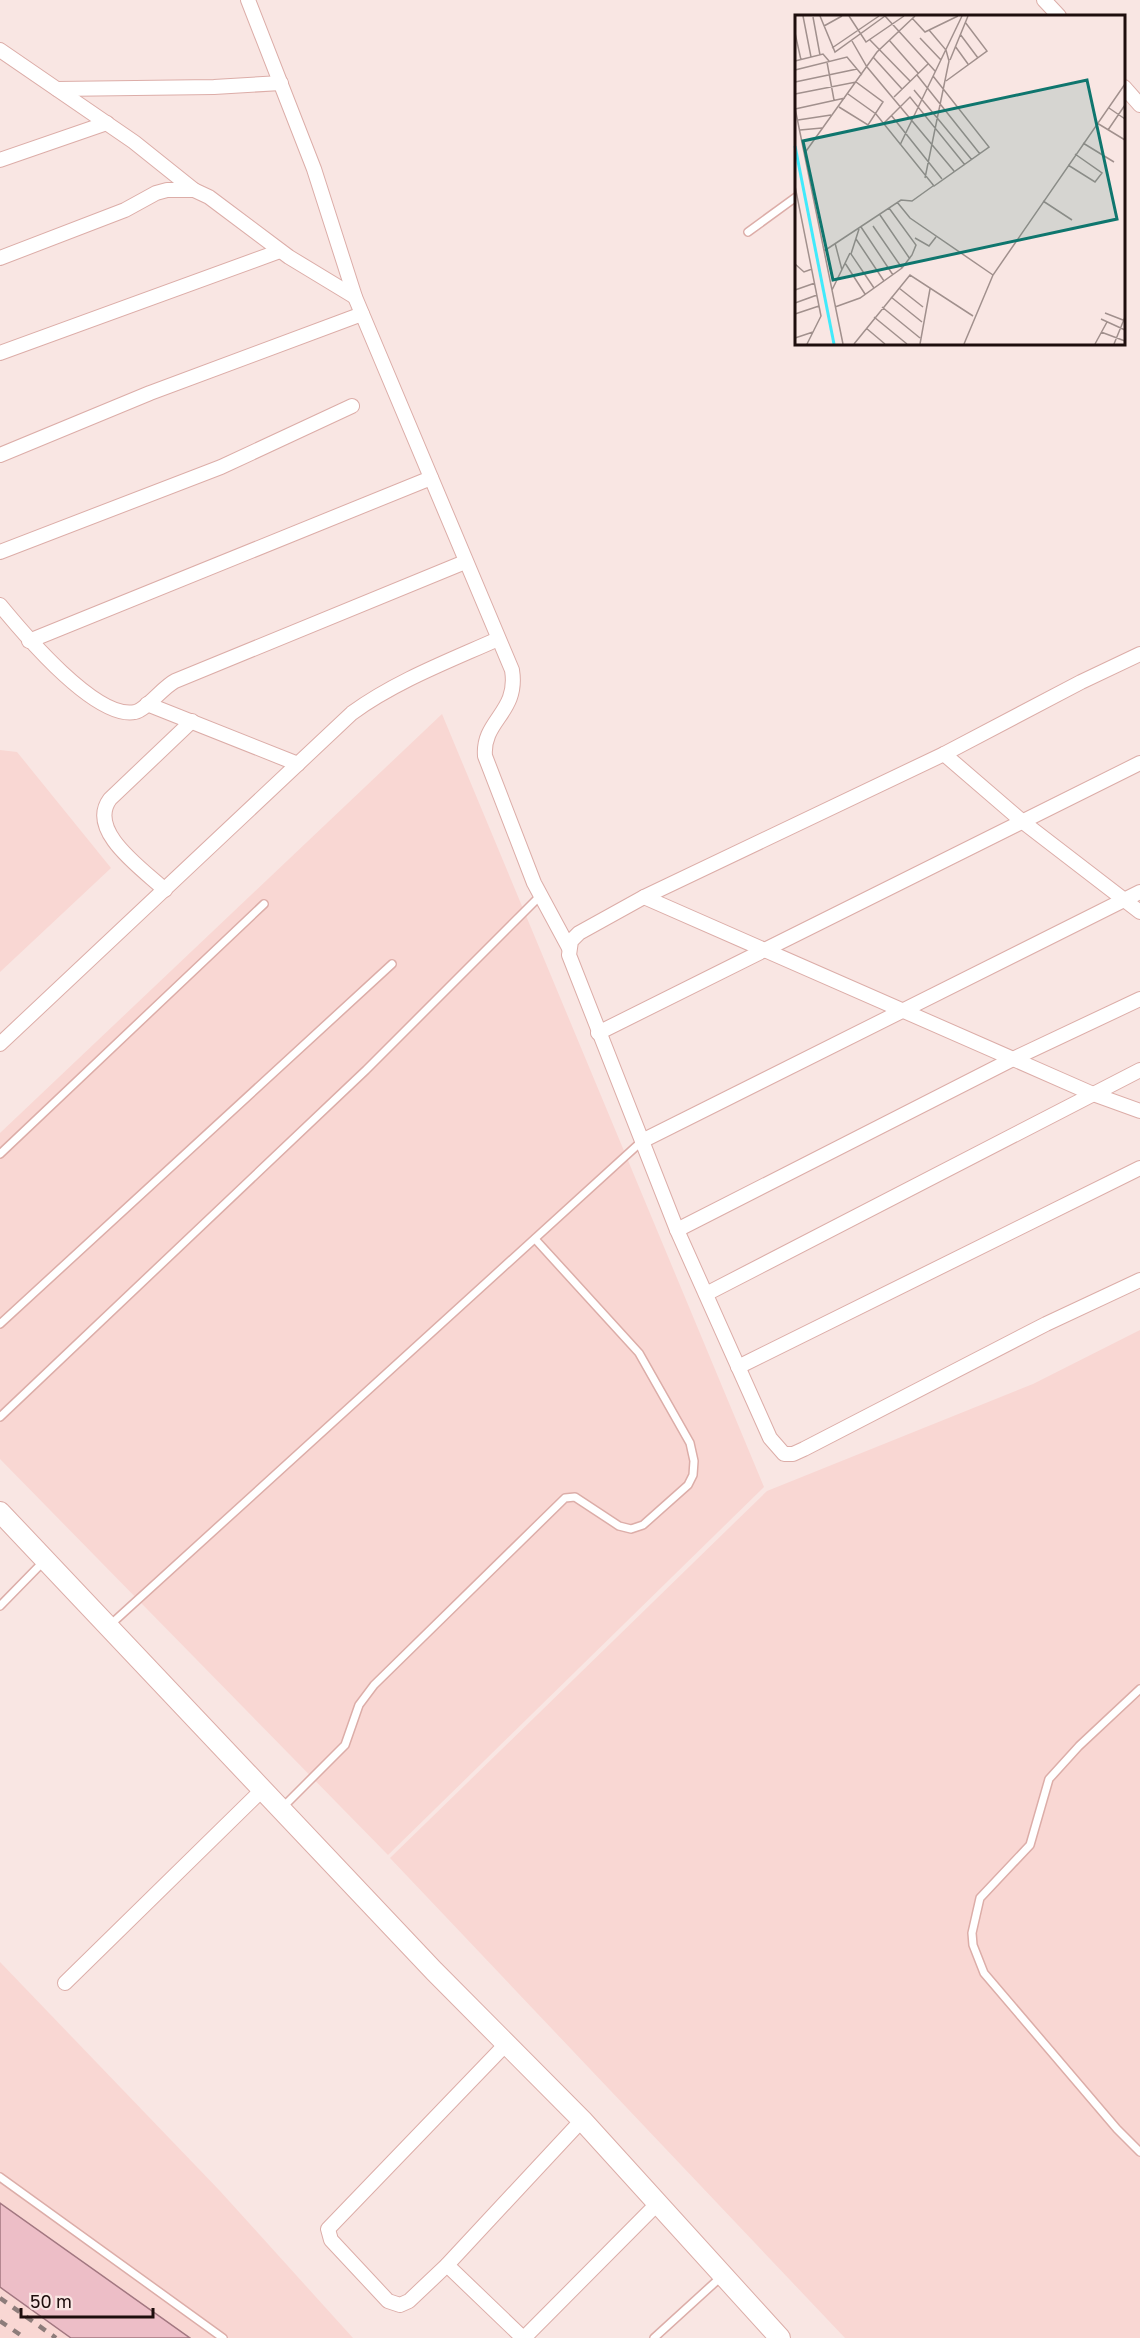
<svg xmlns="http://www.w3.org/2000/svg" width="1140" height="2338" font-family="'Golos Text',sans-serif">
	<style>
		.built { fill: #f9d7d3 }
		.building { fill: #edbec7; stroke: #a27780; stroke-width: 1.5 }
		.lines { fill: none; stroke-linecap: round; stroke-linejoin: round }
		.service-casing { stroke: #dcada8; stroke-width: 10 }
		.minor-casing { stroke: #dcada8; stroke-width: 16 }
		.secondary-casing { stroke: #dcada8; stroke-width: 22 }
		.service { stroke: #fff; stroke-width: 7 }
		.minor { stroke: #fff; stroke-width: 14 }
		.secondary { stroke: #fff; stroke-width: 20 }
		.rail { stroke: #8d7c7a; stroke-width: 4.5; stroke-dasharray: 8 8; stroke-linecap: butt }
		.inset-river { fill: none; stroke: #42eafb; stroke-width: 3 }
		.inset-road { fill: none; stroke: #a1908d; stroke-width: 1.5 }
		.view { fill: #0f766e; fill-opacity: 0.15; stroke: #0f766e; stroke-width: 3 }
		.inset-edge { fill: none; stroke: #1e0e0d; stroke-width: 3 }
	</style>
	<rect width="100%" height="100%" fill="#f9e6e3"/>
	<!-- built -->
	<g class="built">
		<polygon points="442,714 764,1487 388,1855 0,1459 0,1133"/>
		<polygon points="0,750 17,752 111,868 0,972"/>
		<polygon points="1140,1330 1140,2338 845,2338 390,1858 767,1491 1033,1384"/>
		<polygon points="0,1962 220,2191 353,2338 0,2338"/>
	</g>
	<!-- building -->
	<polygon class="building" points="0,2203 190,2338 71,2338 0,2287"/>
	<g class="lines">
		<defs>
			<g id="service">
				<polyline points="748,232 796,197"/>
				<polyline points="0,1154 264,904"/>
				<polyline points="0,1324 392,964"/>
				<polyline points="0,1417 366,1070 541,895"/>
				<polyline points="0,1606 45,1560"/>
				<polyline points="110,1625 642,1141"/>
				<polyline points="1140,1689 1079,1746 1049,1779 1030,1845 980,1898 972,1933 973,1945 984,1973 1117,2129 1140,2152"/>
				<polyline points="282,1808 345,1745 359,1705 374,1685 565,1498 575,1497 619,1526 631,1529 643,1525 688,1485 693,1475 694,1461 690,1443 639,1353 535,1239"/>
				<polyline points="0,2177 223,2338"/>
				<polyline points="654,2338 722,2276"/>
			</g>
			<g id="minor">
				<path d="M248,0l66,169 41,128 157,373c7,43 -30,50 -27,86l49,127 35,65"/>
				<polyline points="1044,0 1059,16"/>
				<polyline points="0,50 134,142 194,190"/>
				<polyline points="1124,87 1140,105"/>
				<polyline points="57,89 214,87 281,83"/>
				<polyline points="0,160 107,123"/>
				<polyline points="0,258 125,210 156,193 167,190 194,190 209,197 289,257 355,297"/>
				<polyline points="0,353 280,251"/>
				<polyline points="0,455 150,393 362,314"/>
				<polyline points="0,552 221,467 352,406"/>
				<path d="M0,605c23,28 96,115 135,107 11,-2 28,-25 40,-31l290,-119"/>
				<polyline points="29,641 431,478"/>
				<polyline points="1140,654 1081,682 944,754 644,897 579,933 571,941 569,955 677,1230 770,1438 784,1454 793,1454 804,1449 1046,1324 1140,1280"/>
				<polyline points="147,704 298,764"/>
				<polyline points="944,754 1023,822 1140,912"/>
				<path d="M165,890c-21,-20 -79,-59 -55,-91l82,-78"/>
				<polyline points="644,897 1093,1094 1140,1111"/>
				<polyline points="598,1033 1140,763"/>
				<path d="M0,1044l352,-331c44,-32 97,-52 146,-74"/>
				<polyline points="642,1141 1140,892"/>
				<polyline points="677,1230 1015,1058 1140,999"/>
				<polyline points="706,1294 1140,1070"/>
				<polyline points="738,1367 1140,1168"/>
				<polyline points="65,1983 262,1790"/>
				<polyline points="506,2044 328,2229 331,2240 388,2301 400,2305 409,2301 447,2265 582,2120"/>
				<polyline points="447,2265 523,2338"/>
				<polyline points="524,2338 658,2203"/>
			</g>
			<polyline id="secondary" points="0,1512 434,1971 582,2120 780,2338"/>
		</defs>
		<!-- service casing -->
		<use href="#service" class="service-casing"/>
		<!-- minor casing -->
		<use href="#minor" class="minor-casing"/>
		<!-- secondary casing -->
		<use href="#secondary" class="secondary-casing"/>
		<!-- service -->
		<use href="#service" class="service"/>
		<!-- minor -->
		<use href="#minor" class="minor"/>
		<!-- secondary -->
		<use href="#secondary" class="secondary"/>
		<!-- rail -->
		<g class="rail">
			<polyline points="0,2298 56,2338"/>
			<polyline points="0,2321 25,2338"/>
		</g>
	</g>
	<!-- overview -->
	<g transform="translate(795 15)">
		<rect width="330" height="330" fill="#f9e6e3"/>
		<path class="inset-river" d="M0,131l39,198"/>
		<path class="inset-road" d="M8,1l8,41M25,1l15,36 50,-36M54,1l17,26 38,-26M90,1l50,55M18,2l7,38M117,3l13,14 33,-16M29,11l18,-10M0,18l6,27M165,19l18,24M125,23l21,22M75,25l40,41M94,25l29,33M57,26l15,26 87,104M160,31l13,18M37,33l47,-32M78,42l29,32M155,45l18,-44M0,46l28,-7 6,7M32,47l7,38M0,55l52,-13 15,18M122,60l63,79M151,66l41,-30 -22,-29M0,67l62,-13M119,75l58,70M0,79l61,-12 27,20 -15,23 -29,-18M53,79l28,20 58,72 55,-39 -56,-71M99,82l34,-33M0,93l48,236M314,93l16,11M0,94l50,-11M96,100l51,64M3,105l33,-5M302,108l28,17M88,109l27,-27 55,68M5,115l22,-2M313,115l17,-25M288,128l31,19M105,130l62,-129M9,139l73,-102 38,-36M273,150l27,17 7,-9 -27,-19M130,163l24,-117 -3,-11 -17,-20M0,171l26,130 -14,28M248,186l29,19M102,187l13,16 83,57M85,200l30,44M78,211l29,42M66,212l32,48M64,214l-8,25 23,34M120,223l14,8 7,-9M61,224l28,42M40,228l7,27M29,236l77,-51 11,1 21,-15M50,248l20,31M0,249l9,8 8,-3M104,273l24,19M0,275l20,-7M37,275l18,-37M96,282l31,25M0,288l22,-8M40,292l25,-9 42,-30 10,-13 4,-10 -27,-37M87,292l38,31M310,298l18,7M0,299l24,-8M79,302l33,27M306,304l24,11M71,313l19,16M306,317l24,9M0,323l18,-6M59,329l56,-69 63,41M125,329l10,-55M169,329l29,-69 132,-191M300,329l12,-22M319,329l11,-27"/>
		<path class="view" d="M292,65l30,139 -284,61 -30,-139z"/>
		<rect width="330" height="330" class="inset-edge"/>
	</g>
	<!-- scale -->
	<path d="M21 2308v9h132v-9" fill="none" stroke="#1e0e0d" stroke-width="3"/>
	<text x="30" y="2308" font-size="18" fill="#1e0e0d" stroke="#f9e6e3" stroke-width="4.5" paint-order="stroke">50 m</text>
</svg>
